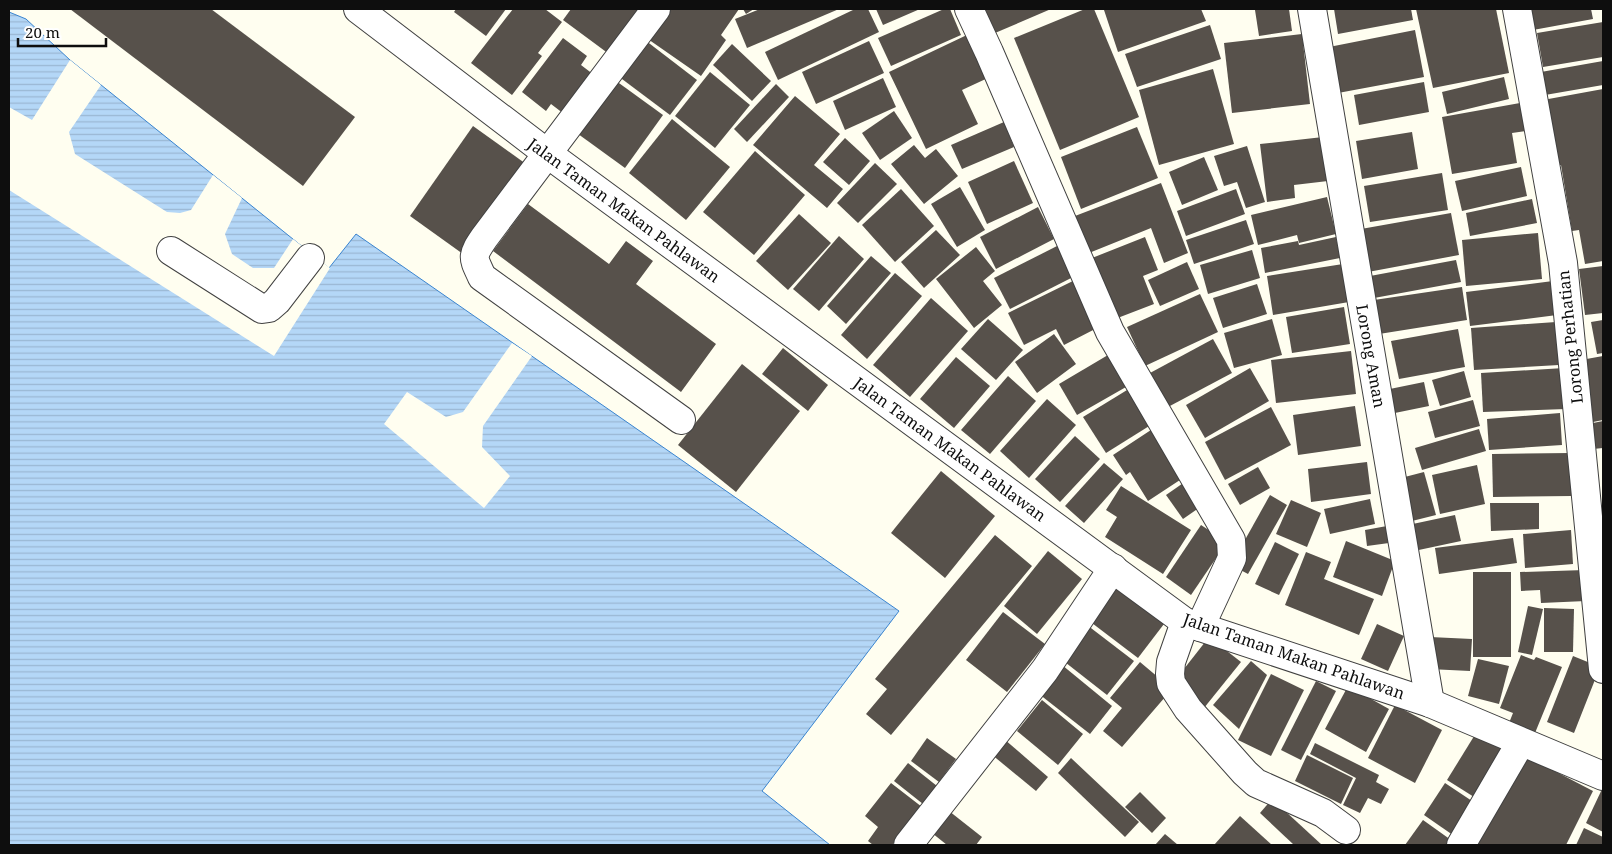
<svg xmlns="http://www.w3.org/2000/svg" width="1612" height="854" font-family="'Noto Serif',serif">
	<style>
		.water { fill: url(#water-rules); stroke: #3a84cf }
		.pier { fill: #fffef0 }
		.building { fill: #57514b }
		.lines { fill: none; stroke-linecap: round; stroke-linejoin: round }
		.minor-casing { stroke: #414141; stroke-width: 30 }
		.minor { stroke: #fff; stroke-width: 28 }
		.labels { text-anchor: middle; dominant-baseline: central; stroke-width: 5; stroke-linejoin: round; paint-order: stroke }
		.street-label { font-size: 16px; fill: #0e0e0e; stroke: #fff }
	</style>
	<defs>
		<pattern id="water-rules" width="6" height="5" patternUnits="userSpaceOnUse" patternTransform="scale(1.25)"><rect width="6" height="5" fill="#b4d7f7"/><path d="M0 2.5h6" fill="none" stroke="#9ab7d3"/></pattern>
	</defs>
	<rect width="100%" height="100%" fill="#fffef0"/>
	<!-- water -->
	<polygon class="water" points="9,12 26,19 70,60 329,268 356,234 899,611 762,791 830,845 9,845"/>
	<!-- pier -->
	<g class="pier">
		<polygon points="70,60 101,85 69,132 75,154 167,212 180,213 191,210 213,175 242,198 225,234 232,254 253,268 274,268 293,239 330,268 274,356 9,190 9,107 32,120"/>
		<polygon points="512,343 532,356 483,426 482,447 510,476 484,508 384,424 407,392 446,417 463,412"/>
	</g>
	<!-- building -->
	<g class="building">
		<polygon points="70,9 211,9 355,117 303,186"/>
		<polygon points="456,9 506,9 486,36 454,12"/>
		<polygon points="513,9 545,9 562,22 538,53 542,56 512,95 471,63"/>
		<polygon points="571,9 642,9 609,54 563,20"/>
		<polygon points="665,9 739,9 721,35 726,40 701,76 645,37"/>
		<polygon points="743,9 754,9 746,14"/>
		<polygon points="760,9 839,9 747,48 735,19"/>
		<polygon points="855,9 868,9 879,32 778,80 765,52"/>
		<polygon points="876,9 920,9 883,25"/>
		<polygon points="944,9 950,9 961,35 891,66 878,38"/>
		<polygon points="985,9 1051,9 995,33"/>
		<polygon points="1085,9 1094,9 1139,117 1060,150 1014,38"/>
		<polygon points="1106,9 1201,9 1206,21 1118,52 1104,10"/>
		<polygon points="1264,9 1289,9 1292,31 1259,36 1255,10"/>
		<polygon points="1334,9 1411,9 1413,20 1338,34"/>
		<polygon points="1416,9 1496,9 1509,73 1433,88"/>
		<polygon points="1529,9 1591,9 1593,19 1533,30"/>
		<polygon points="1603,22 1603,57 1543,67 1537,33"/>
		<polygon points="1210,25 1221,59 1137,87 1125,54"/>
		<polygon points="1415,30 1424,77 1338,93 1329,47"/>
		<polygon points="969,34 990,77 962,90 978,124 926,149 889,72"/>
		<polygon points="1302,34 1310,104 1232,113 1224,43"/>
		<polygon points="641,37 697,80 670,115 614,73"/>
		<polygon points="563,38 587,56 581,65 598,78 568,117 551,104 546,111 522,92"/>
		<polygon points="869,41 884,73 816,104 802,72"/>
		<polygon points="732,44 771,81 752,101 713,65"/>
		<polygon points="1603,61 1603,85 1545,95 1541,72"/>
		<polygon points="1213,69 1234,144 1159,165 1139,90"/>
		<polygon points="710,72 750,105 715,148 675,116"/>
		<polygon points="1504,77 1509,99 1447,114 1442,92"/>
		<polygon points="612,78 663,115 625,168 574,131"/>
		<polygon points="883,78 896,107 845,130 833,101"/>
		<polygon points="1424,82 1429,112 1359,125 1354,95"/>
		<polygon points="776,84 789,97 747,142 734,129"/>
		<polygon points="1603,89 1603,261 1585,264 1579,230 1572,231 1561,165 1554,166 1543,100"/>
		<polygon points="795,96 840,134 814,165 843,189 827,208 753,145"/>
		<polygon points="1520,103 1526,131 1512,133 1517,163 1452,174 1442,117"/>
		<polygon points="894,111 912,138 880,160 862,133"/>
		<polygon points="672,119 730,167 686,220 629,173"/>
		<polygon points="1004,122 1014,147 962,169 951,145"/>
		<polygon points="473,126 526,164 463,254 410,216"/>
		<polygon points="1137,127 1158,178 1081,209 1061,157"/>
		<polygon points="1412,132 1418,169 1362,179 1356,141"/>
		<polygon points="1323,137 1328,181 1294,185 1295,198 1267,202 1260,144"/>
		<polygon points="845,138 870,161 849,185 823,162"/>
		<polygon points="914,145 925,158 936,149 958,176 924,204 891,164"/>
		<polygon points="1247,146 1265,202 1246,208 1237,182 1224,186 1214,156"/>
		<polygon points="755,151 805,195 754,255 703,212"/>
		<polygon points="1204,157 1218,190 1182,205 1169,172"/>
		<polygon points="1014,161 1033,203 987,224 968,182"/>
		<polygon points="875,163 897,184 858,223 837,203"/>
		<polygon points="1521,167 1527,196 1462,211 1455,181"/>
		<polygon points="1442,173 1448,210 1370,222 1364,186"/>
		<polygon points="1161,183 1188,253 1164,263 1151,228 1089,253 1075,216"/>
		<polygon points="960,187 985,230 957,247 931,204"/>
		<polygon points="901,189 934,226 895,262 862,225"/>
		<polygon points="1236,189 1245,214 1186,236 1177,211"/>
		<polygon points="1327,197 1336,234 1299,243 1297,235 1258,245 1251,215"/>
		<polygon points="1532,199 1537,223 1470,236 1466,213"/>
		<polygon points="528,204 609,264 626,241 653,261 636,284 716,344 681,392 493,251"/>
		<polygon points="1038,207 1054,239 996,269 980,237"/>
		<polygon points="1451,213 1459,255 1368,272 1361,229"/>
		<polygon points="799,214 831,243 788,290 756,261"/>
		<polygon points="1246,220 1254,244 1194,264 1186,240"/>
		<polygon points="936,230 960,255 924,288 901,262"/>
		<polygon points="1538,233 1542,279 1466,286 1462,240"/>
		<polygon points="839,236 864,259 819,311 793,289"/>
		<polygon points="1145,237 1158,270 1143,276 1154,304 1115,319 1092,258"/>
		<polygon points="1336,237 1340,258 1265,273 1261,248 1298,241 1299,245"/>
		<polygon points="1061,244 1077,275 1010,309 994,278"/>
		<polygon points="976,247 995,271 983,281 1002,305 974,328 936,279"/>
		<polygon points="1252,250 1260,278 1208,294 1200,265"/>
		<polygon points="871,256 891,273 846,324 827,306"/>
		<polygon points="1456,260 1461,282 1374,298 1370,276"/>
		<polygon points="1187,262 1199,289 1160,306 1148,280"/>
		<polygon points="1343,264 1349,302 1273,315 1267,276"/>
		<polygon points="1603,266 1603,313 1585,315 1579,269"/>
		<polygon points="895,273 922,296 867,359 841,335"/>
		<polygon points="1081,277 1099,327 1064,345 1056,329 1024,345 1008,313"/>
		<polygon points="1553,281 1557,315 1470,326 1466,292"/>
		<polygon points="1257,284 1267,314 1223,328 1213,298"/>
		<polygon points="1462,287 1467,320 1379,334 1374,300"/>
		<polygon points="1200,294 1218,332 1145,366 1127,327"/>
		<polygon points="931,298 968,331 910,397 873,365"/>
		<polygon points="1344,307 1350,344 1292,353 1286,317"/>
		<polygon points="988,319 1023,350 996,380 961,349"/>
		<polygon points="1272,319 1282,355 1234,368 1224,333"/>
		<polygon points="1603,320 1603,353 1597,354 1591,322"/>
		<polygon points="1556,322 1559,365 1474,370 1471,328"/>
		<polygon points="1458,329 1465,367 1399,379 1391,341"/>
		<polygon points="1054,334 1076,364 1037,393 1015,362"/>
		<polygon points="1213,339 1232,373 1168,407 1150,373"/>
		<polygon points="783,348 828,385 808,411 762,374"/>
		<polygon points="1351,351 1356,394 1276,403 1271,360"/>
		<polygon points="1108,355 1126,387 1077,415 1059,384"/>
		<polygon points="1603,356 1603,420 1593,422 1581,360"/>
		<polygon points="956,357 990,386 954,428 920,399"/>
		<polygon points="742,364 800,411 736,492 678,445"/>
		<polygon points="1250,368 1269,401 1205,438 1186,405"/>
		<polygon points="1564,368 1566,409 1483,412 1481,373"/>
		<polygon points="1464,371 1471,397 1440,406 1432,380"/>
		<polygon points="1008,376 1036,401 990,454 961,430"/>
		<polygon points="1424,382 1429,406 1385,415 1380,391"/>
		<polygon points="1132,387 1154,423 1106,453 1083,417"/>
		<polygon points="1047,399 1076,425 1029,478 1000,451"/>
		<polygon points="1473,400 1480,426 1435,438 1428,412"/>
		<polygon points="1355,406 1361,446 1298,455 1293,415"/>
		<polygon points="1271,407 1291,445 1225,480 1205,442"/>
		<polygon points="1560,413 1562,445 1489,450 1487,419"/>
		<polygon points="1603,421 1603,448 1593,449 1588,424"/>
		<polygon points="1154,428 1183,478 1148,501 1130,472 1126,475 1113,455"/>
		<polygon points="1479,429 1486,451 1422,470 1415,448"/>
		<polygon points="1075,436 1100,459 1060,502 1035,479"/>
		<polygon points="1571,453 1572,496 1493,497 1492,454"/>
		<polygon points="1367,462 1371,494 1311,502 1308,469"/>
		<polygon points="1104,463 1123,479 1084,523 1065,506"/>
		<polygon points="1477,465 1485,504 1440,514 1432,475"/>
		<polygon points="1258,467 1270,488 1240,505 1228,484"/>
		<polygon points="941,471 995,516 945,578 891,533"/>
		<polygon points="1424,472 1436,515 1408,522 1397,479"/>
		<polygon points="1189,479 1206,503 1183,519 1166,495"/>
		<polygon points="1121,486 1191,530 1163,574 1105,537 1117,517 1106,510"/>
		<polygon points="1270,495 1287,505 1248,574 1231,565"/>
		<polygon points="1370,499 1375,524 1330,534 1324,509"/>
		<polygon points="1291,500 1321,513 1307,547 1276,534"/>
		<polygon points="1490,503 1539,503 1539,529 1491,531"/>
		<polygon points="1455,515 1461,541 1414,551 1408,525"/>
		<polygon points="1201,525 1227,542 1191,595 1166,577"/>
		<polygon points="1387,526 1389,543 1367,546 1365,530"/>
		<polygon points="1571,530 1573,564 1525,568 1523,534"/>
		<polygon points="995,535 1032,566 891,735 866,714 887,689 875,679"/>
		<polygon points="1513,538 1517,563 1439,574 1435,548"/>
		<polygon points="1346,541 1395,561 1382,596 1333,577"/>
		<polygon points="1275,542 1299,554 1279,595 1255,584"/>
		<polygon points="1048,551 1082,579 1037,634 1004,606"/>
		<polygon points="1306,552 1331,562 1324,579 1374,599 1359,635 1285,605"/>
		<polygon points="1585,570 1586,601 1541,603 1540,590 1521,591 1520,572"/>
		<rect x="1473" y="572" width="38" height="85"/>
		<polygon points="1113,578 1167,620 1138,658 1084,617"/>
		<polygon points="1528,606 1543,609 1532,655 1518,652"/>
		<polygon points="1544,608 1574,609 1573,652 1544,652"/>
		<polygon points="1003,612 1045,644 1007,692 966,660"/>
		<polygon points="1377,624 1404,636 1388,671 1361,659"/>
		<polygon points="1087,625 1134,661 1107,695 1061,659"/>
		<polygon points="1209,637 1241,662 1204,708 1173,683"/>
		<polygon points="1430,637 1472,639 1470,671 1429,669"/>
		<polygon points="1521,655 1534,660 1536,657 1562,667 1535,733 1509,723 1513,713 1500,708"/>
		<polygon points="1573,656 1600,667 1574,733 1547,722"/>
		<polygon points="1478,659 1509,666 1499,704 1468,696"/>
		<polygon points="1251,661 1267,675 1239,729 1213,705"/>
		<polygon points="1140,662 1172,689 1122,747 1103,731 1122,708 1110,698"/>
		<polygon points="1062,665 1112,706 1090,734 1039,694"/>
		<polygon points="1271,674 1304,690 1271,756 1238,740"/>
		<polygon points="1316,681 1336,691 1301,760 1281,750"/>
		<polygon points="1348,686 1389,709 1366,752 1325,729"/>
		<polygon points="1042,700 1083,734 1058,765 1017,731"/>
		<polygon points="1395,705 1442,730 1415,783 1368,758"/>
		<polygon points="1476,733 1511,755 1482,802 1447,780"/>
		<polygon points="927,738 956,759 939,782 911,761"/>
		<polygon points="1004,739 1048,777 1036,791 991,754"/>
		<polygon points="1315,743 1379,775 1376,782 1389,789 1381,804 1368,798 1360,813 1343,805 1356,778 1310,754"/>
		<polygon points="1520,753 1593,791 1566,845 1473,845"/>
		<polygon points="1307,755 1353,778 1341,804 1295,781"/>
		<polygon points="1071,758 1139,822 1125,837 1058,773"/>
		<polygon points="908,763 937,786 923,804 894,781"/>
		<polygon points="891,783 922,807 892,845 873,845 868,841 878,827 865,816"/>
		<polygon points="1445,783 1481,807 1460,840 1424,815"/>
		<polygon points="1603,787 1603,832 1586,823"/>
		<polygon points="1140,792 1166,818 1152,833 1125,807"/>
		<polygon points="1272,799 1322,845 1294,845 1260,813"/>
		<polygon points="949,811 982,837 976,845 947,845 932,833"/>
		<polygon points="1240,816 1272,845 1214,845"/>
		<polygon points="1423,820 1458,845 1405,845"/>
		<polygon points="1584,828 1603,837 1603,845 1576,845"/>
		<polygon points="1165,834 1178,845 1155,845"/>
	</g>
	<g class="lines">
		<defs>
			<g id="minor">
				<polyline points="358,9 548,154 1185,622 1430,703 1603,776"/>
				<path d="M656,9l-172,229c-13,19 -11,19 -2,39l199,143"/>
				<polyline points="969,9 989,52 1110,332 1231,540 1232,558 1200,627"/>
				<polyline points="1312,9 1430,703"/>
				<polyline points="1517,9 1563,263 1603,669"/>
				<polyline points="171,251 262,309 269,308 277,301 310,258"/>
				<polyline points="1185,622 1171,662 1170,674 1171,683 1188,709 1245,773 1256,783 1323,813 1346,830"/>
				<polyline points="908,845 1045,670 1113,568"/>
				<polyline points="1461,845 1521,742"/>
			</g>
		</defs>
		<!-- minor casing -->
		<use href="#minor" class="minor-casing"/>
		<!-- minor -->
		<use href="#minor" class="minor"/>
	</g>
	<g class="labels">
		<!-- street labels -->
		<g class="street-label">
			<text transform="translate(624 210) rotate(36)">Jalan Taman Makan Pahlawan</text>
			<text transform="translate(1570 337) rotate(-96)">Lorong Perhatian</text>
			<text transform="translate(1371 356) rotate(80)">Lorong Aman</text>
			<text transform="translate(950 449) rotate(36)">Jalan Taman Makan Pahlawan</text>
			<text transform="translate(1294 656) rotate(19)">Jalan Taman Makan Pahlawan</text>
		</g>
	</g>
	<!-- border -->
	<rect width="1612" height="854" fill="none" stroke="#0e0e0e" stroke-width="20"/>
	<!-- scale -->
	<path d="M18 38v8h88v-8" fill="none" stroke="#0e0e0e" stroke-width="2.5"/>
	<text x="25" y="38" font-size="15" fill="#0e0e0e" stroke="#ffffff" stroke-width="4" paint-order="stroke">20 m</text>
</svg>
